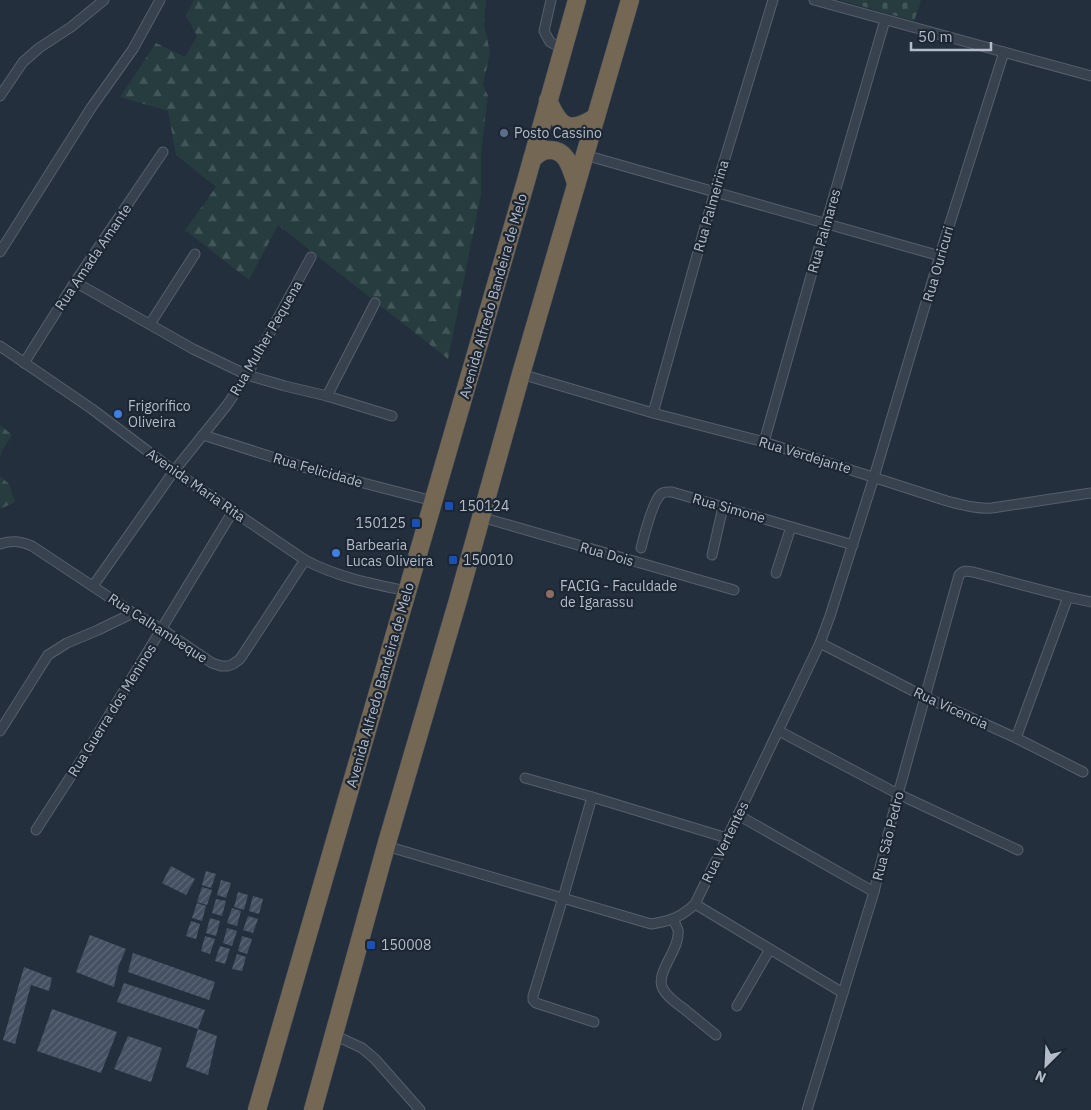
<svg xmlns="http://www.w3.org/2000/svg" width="1091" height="1110" font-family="'IBM Plex Sans',sans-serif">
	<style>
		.forest { fill: url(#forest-firs) }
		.cemetery { fill: url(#cemetery-stones) }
		.building { fill: url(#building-hatch) }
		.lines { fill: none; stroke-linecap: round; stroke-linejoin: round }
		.street-casing { stroke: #565f6c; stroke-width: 11 }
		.highway-casing { stroke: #434c59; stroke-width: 19 }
		.street { stroke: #38414e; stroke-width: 9 }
		.highway { stroke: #746855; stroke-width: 18 }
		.service-dot { fill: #5c6f8a; stroke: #1d2633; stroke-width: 2 }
		.shop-dot { fill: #3f7fe0; stroke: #1d2633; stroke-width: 2 }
		.transit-dot { fill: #1a4fb4; stroke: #1d2633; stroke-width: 2 }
		.education-dot { fill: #8d6e63; stroke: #1d2633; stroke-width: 2 }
		.labels { text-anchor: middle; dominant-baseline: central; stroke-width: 4.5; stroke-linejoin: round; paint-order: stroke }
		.poi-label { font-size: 14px; fill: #b4bcc9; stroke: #1d2633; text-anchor: start }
		.street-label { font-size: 14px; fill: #b4bcc9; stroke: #1d2633 }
	</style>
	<defs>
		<pattern id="forest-firs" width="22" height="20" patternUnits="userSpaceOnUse" patternTransform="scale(1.25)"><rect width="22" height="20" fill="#263c3f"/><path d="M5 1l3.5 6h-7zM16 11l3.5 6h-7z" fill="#435659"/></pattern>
		<pattern id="cemetery-stones" width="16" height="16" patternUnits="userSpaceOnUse" patternTransform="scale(1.25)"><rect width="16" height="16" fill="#263c3f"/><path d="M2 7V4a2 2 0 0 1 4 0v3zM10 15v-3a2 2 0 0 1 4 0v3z" fill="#435659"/></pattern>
		<pattern id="building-hatch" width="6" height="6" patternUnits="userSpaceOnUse" patternTransform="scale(1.25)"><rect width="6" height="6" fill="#455162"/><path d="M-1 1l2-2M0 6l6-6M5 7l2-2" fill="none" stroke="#5d6877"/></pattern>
	</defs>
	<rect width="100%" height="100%" fill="#242f3e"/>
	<!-- forest -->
	<g class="forest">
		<polygon points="194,0 486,0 484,23 490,53 483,85 488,96 481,152 481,194 448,359 278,225 249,280 185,230 216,187 176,155 168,111 120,97 156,43 185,57 197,36 186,15"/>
		<polygon points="0,425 12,435 2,451 0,457"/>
		<polygon points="0,476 9,484 15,502 0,509"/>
	</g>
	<!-- cemetery -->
	<polygon class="cemetery" points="840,0 921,0 914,21"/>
	<!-- building -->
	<g class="building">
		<polygon points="171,866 195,879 186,895 162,883"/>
		<polygon points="206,871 216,874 211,888 202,885"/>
		<polygon points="221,880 231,883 226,898 217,895"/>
		<polygon points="202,887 212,890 207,905 197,902"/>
		<polygon points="238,892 248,895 244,910 234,907"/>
		<polygon points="253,896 263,899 259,914 249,911"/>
		<polygon points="216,899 226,901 222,916 212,913"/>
		<polygon points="197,903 206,906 202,921 192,918"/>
		<polygon points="232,908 241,911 237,926 227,923"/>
		<polygon points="248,916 258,919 253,933 243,930"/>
		<polygon points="210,918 220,921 216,936 206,933"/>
		<polygon points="191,921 200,924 196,939 186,936"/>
		<polygon points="227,928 237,931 232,946 223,943"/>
		<polygon points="90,935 126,949 118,967 114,987 76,972"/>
		<polygon points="205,936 215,939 210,954 201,951"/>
		<polygon points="242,936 252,939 247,954 238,951"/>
		<polygon points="220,946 230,949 225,964 215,961"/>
		<polygon points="133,953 215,982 209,1000 128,972"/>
		<polygon points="237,954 246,957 242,971 232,969"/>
		<polygon points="24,967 52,978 49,991 31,985 15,1044 3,1040"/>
		<polygon points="124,983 205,1010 198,1029 117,1002"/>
		<polygon points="52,1009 117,1032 101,1073 37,1051"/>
		<polygon points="198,1029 217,1036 208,1075 186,1067"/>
		<polygon points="128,1036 162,1048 151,1082 114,1069"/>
	</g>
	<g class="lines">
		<defs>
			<g id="street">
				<polyline points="551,0 544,31 550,42 563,49"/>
				<polyline points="814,0 1091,76"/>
				<polyline points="0,96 23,62 39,48 71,27 104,0"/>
				<polyline points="585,155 940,256"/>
				<polyline points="0,252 91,108 133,49 160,0"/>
				<polyline points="75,282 193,349 247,375 285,386 327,396 392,416"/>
				<polyline points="150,324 195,254"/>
				<path d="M0,346l92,63 82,62 131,89c32,17 67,24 102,31"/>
				<polyline points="24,363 75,282 163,152"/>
				<path d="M521,374l132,39 111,29 183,59c16,4 30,8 45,7l99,-15"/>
				<polyline points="327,396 375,303"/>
				<polyline points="653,413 715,191 773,0"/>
				<polyline points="203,435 313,470 433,501"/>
				<polyline points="764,442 826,223 885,20"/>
				<polyline points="481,517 734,590"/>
				<path d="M0,544c12,-4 21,-3 32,2l101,67 29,16 50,34 9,3h7l5,-2 7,-5 65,-99"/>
				<path d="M641,548c3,-12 12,-47 20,-54 3,-3 7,-2 11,-2l181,53"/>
				<polyline points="712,555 723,507"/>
				<polyline points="776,573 791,527"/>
				<polyline points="93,586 174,471 227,405 247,375 311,257"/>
				<polyline points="820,643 925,697 1016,738 1083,772"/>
				<polyline points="0,731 48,655 67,643 98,630 133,613"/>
				<polyline points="779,731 898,794 1018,850"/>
				<polyline points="1016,738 1068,597"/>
				<polyline points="525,778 592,797 563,898 533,996 533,1000 536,1003 594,1022"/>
				<polyline points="592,797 727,838"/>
				<polyline points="738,815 874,892"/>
				<polyline points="36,830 91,745 233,511"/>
				<path d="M386,846l265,78c19,-3 29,-6 44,-20l32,-66 93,-195 10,-27 44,-139 70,-235 60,-190"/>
				<polyline points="695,904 843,993"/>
				<path d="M673,920c2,3 4,7 5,10 3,19 -24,43 -15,59 4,8 13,14 20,19 11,9 22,18 33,27"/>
				<polyline points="737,1006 770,949"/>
				<polyline points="334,1035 362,1048 375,1059 420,1110"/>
				<path d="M807,1110l67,-218 24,-98 61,-219c4,-5 9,-4 14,-3l95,25 23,5"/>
			</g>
			<g id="highway">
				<path d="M548,100c12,28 21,34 48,17"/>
				<path d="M532,159c6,-5 10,-9 18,-9 18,0 21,20 26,33"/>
				<polyline points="257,1110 526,181 577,0"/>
				<polyline points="313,1110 386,846 458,600 521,374 630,0"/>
			</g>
		</defs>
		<!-- street casing -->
		<use href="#street" class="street-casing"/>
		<!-- highway casing -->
		<use href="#highway" class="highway-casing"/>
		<!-- street -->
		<use href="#street" class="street"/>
		<!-- highway -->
		<use href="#highway" class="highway"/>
	</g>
	<!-- markers -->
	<circle class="service-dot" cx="504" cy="133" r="5"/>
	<g class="shop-dot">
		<circle cx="118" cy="414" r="5"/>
		<circle cx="336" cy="553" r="5"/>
	</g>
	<g class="transit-dot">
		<rect x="444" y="501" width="10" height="10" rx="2.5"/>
		<rect x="411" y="518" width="10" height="10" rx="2.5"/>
		<rect x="448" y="555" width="10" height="10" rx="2.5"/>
		<rect x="366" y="940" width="10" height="10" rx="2.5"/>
	</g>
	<circle class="education-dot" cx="550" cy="594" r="5"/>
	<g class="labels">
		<!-- poi labels -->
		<g class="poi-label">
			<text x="514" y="133">Posto Cassino</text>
			<text x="128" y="406">Frigorífico<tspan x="128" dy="16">Oliveira</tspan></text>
			<text x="459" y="506">150124</text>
			<text x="406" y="523" text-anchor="end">150125</text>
			<text x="346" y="545">Barbearia<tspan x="346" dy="16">Lucas Oliveira</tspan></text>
			<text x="463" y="560">150010</text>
			<text x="560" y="586">FACIG - Faculdade<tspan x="560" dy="16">de Igarassu</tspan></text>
			<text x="381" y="945">150008</text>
		</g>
		<!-- street labels -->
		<g class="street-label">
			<text transform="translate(711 206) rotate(-74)">Rua Palmeirina</text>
			<text transform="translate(824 231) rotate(-74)">Rua Palmares</text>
			<text transform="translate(93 257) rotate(-56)">Rua Amada Amante</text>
			<text transform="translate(938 264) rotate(-74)">Rua Ouricuri</text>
			<text transform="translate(493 296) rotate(-74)">Avenida Alfredo Bandeira de Melo</text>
			<text transform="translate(266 338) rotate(-60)">Rua Mulher Pequena</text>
			<text transform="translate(805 455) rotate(17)">Rua Verdejante</text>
			<text transform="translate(318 470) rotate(16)">Rua Felicidade</text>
			<text transform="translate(196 485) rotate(35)">Avenida Maria Rita</text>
			<text transform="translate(729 508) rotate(16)">Rua Simone</text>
			<text transform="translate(607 554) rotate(16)">Rua Dois</text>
			<text transform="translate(158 628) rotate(33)">Rua Calhambeque</text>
			<text transform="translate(380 685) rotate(-74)">Avenida Alfredo Bandeira de Melo</text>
			<text transform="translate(951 708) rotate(25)">Rua Vicencia</text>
			<text transform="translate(112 710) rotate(-58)">Rua Guerra dos Meninos</text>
			<text transform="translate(888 836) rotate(-76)">Rua São Pedro</text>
			<text transform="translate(725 842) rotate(-64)">Rua Vertentes</text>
		</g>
	</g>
	<!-- north arrow -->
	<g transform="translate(1046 1065) rotate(204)" stroke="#1d2633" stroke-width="4" paint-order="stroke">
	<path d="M0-4L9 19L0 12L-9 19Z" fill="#b4bcc9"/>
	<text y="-8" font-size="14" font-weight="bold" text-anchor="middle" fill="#b4bcc9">N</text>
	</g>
	<!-- scale -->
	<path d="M911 42v8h80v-8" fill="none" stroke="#b4bcc9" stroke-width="2.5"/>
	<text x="918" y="42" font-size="15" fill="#b4bcc9" stroke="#1d2633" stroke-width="4" paint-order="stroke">50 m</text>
</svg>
